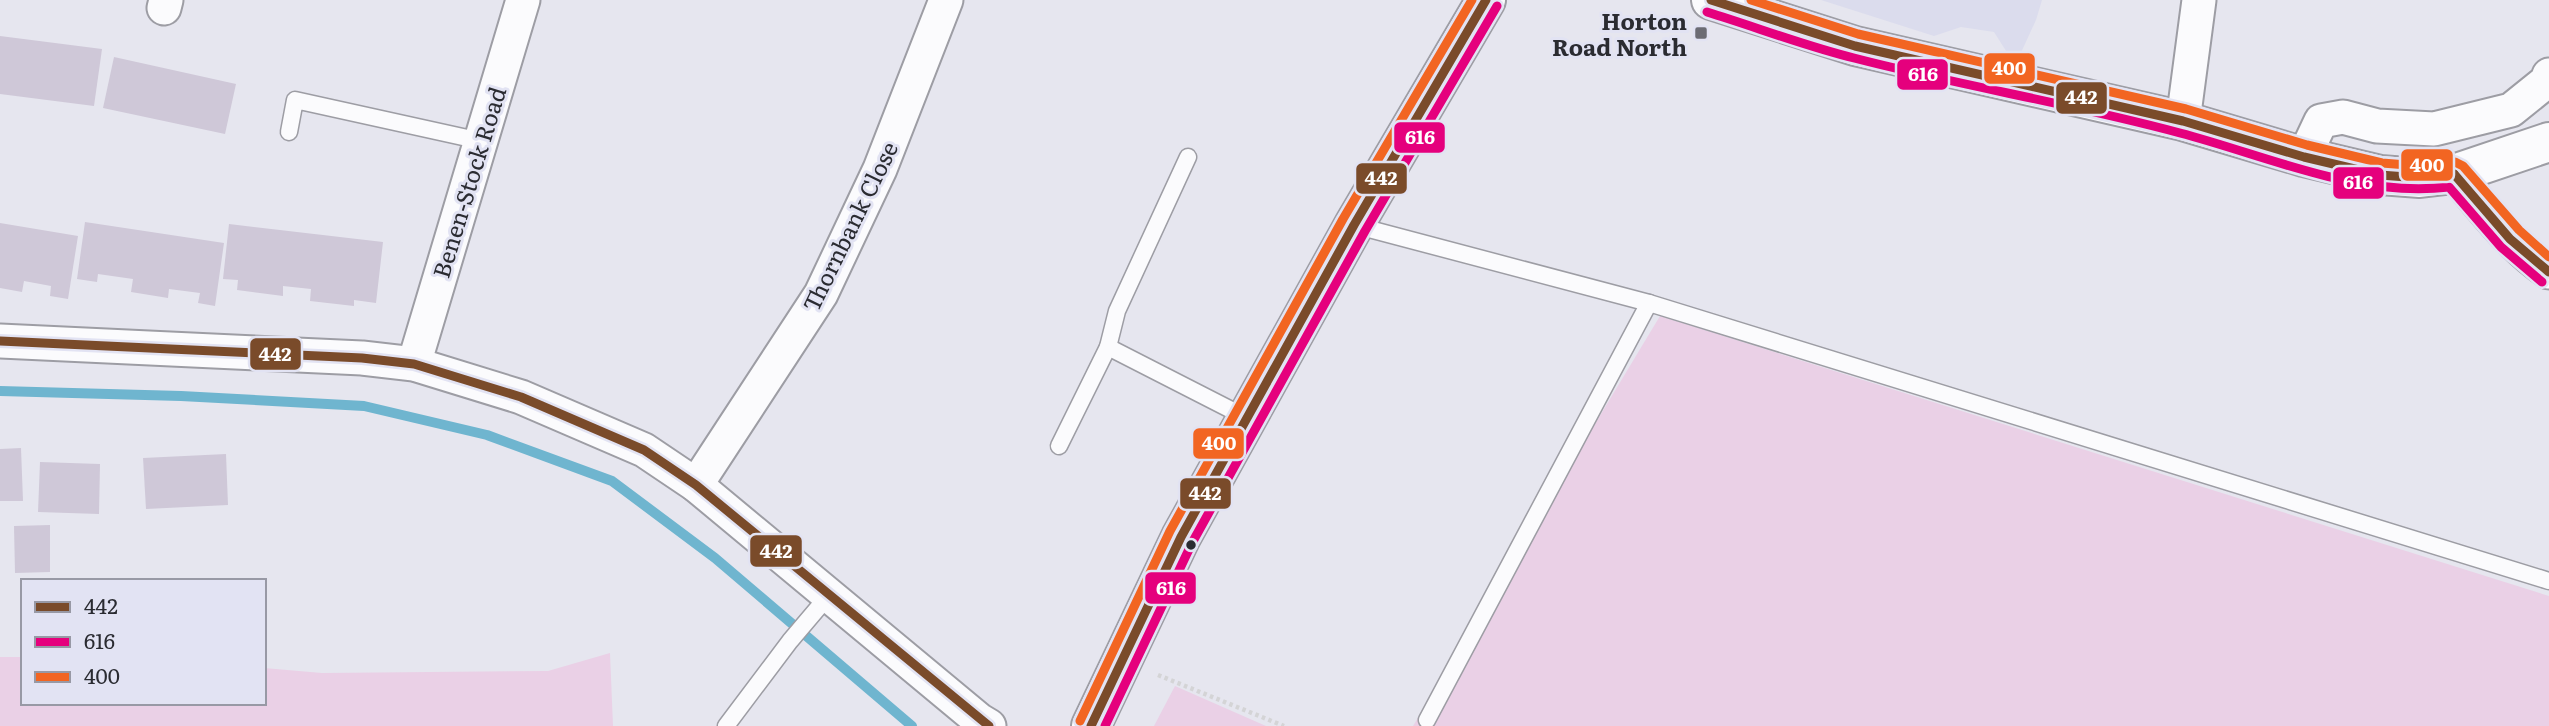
<svg xmlns="http://www.w3.org/2000/svg" width="2549" height="726" font-family="Literata,serif">
	<style>
		.built { fill: #dbdced }
		.green { fill: #ead0e6 }
		.lines { fill: none; stroke-linecap: round; stroke-linejoin: round }
		.stream { stroke: #6fb5cf; stroke-width: 10 }
		.building { fill: #cfc8d8 }
		.service-casing { stroke: #9d9da4; stroke-width: 19 }
		.minor-casing { stroke: #9d9da4; stroke-width: 37 }
		.tertiary-casing { stroke: #9d9da4; stroke-width: 42 }
		.path { stroke: #d4d4d6; stroke-width: 4.5; stroke-dasharray: 3.5 3.5; stroke-linecap: butt }
		.service { stroke: #fbfbfd; stroke-width: 16 }
		.minor { stroke: #fbfbfd; stroke-width: 33 }
		.tertiary { stroke: #fbfbfd; stroke-width: 38 }
		.bus-1-casing { stroke: #e2e3f3; stroke-width: 14 }
		.bus-2-casing { stroke: #e2e3f3; stroke-width: 14 }
		.bus-3-casing { stroke: #e2e3f3; stroke-width: 14 }
		.bus-1 { stroke: #7a4b2a; stroke-width: 9 }
		.bus-2 { stroke: #e5007d; stroke-width: 9 }
		.bus-3 { stroke: #f26522; stroke-width: 9 }
		.poi-dot { fill: #6c6c74; stroke: #e2e3f3; stroke-width: 2.5 }
		.bus-dot { fill: #2a2b31; stroke: #e2e3f3; stroke-width: 2.5 }
		.labels { text-anchor: middle; dominant-baseline: central; stroke-width: 6; stroke-linejoin: round; paint-order: stroke }
		.poi-label { font-size: 23px; font-weight: bold; fill: #2a2b31; stroke: #e2e3f3; text-anchor: end }
		.street-label { font-size: 23px; fill: #2a2b31; stroke: #e2e3f3 }
		.line-badge { stroke: #e2e3f3; stroke-width: 2.5 }
		.badge-label { font-size: 19px; text-anchor: middle; font-weight: bold; fill: #fff }
	</style>
	<rect width="100%" height="100%" fill="#e6e6ef"/>
	<!-- built -->
	<polygon class="built" points="1821,0 2042,0 2036,20 2019,57 2008,54 1994,32 1961,27 1934,36"/>
	<!-- green -->
	<g class="green">
		<polygon points="1660,316 2549,596 2549,726 1413,726"/>
		<polygon points="610,653 613,726 0,726 0,657 23,657 23,703 264,703 264,668 322,673 548,671"/>
		<polygon points="1175,686 1266,726 1154,726"/>
	</g>
	<g class="lines">
		<!-- stream -->
		<polyline class="stream" points="0,391 181,396 364,406 487,435 612,481 715,558 912,726"/>
	</g>
	<!-- building -->
	<g class="building">
		<polygon points="0,36 102,49 94,106 0,94"/>
		<polygon points="114,57 236,84 225,134 103,108"/>
		<polygon points="85,222 224,243 215,306 198,303 200,293 169,289 168,298 131,292 133,279 98,274 97,282 77,279"/>
		<polygon points="0,223 78,236 68,299 50,296 51,286 24,281 22,292 0,288"/>
		<polygon points="229,224 383,242 376,303 354,300 354,306 310,301 311,289 283,286 283,296 237,290 238,280 223,279"/>
		<polygon points="21,448 23,501 0,501 0,449"/>
		<polygon points="226,454 228,505 146,509 143,458"/>
		<polygon points="40,462 100,464 99,514 38,512"/>
		<polygon points="50,525 50,572 15,573 14,526"/>
	</g>
	<g class="lines">
		<defs>
			<g id="service">
				<polyline points="289,132 295,100 481,141"/>
				<polyline points="1354,225 1649,303 2549,581"/>
				<polyline points="1108,347 1117,311 1188,157"/>
				<polyline points="1059,446 1108,347 1247,418"/>
				<polyline points="1427,720 1649,303"/>
				<polyline points="726,726 790,641 829,595"/>
			</g>
			<g id="minor">
				<polyline points="164,8 166,0"/>
				<polyline points="2183,121 2199,0"/>
				<polyline points="2304,157 2321,121 2343,117 2377,126 2434,129 2511,110 2547,81 2549,75"/>
				<path d="M2454,174c30,35 57,72 95,98"/>
				<polyline points="0,341 362,358 414,364 521,397 644,450 696,485 979,720 989,726"/>
				<polyline points="414,364 523,0"/>
				<polyline points="696,485 821,294 880,169 946,0"/>
			</g>
			<g id="tertiary">
				<polyline points="1711,0 1855,46 2183,121 2304,157 2380,175 2420,178 2454,174 2549,142"/>
				<polyline points="1091,726 1181,537 1354,225 1486,0"/>
			</g>
		</defs>
		<!-- service casing -->
		<use href="#service" class="service-casing"/>
		<!-- minor casing -->
		<use href="#minor" class="minor-casing"/>
		<!-- tertiary casing -->
		<use href="#tertiary" class="tertiary-casing"/>
		<!-- path -->
		<polyline class="path" points="1158,675 1284,726"/>
		<!-- service -->
		<use href="#service" class="service"/>
		<!-- minor -->
		<use href="#minor" class="minor"/>
		<!-- tertiary -->
		<use href="#tertiary" class="tertiary"/>
		<defs>
			<g id="bus-1">
				<polyline points="1711,0 1855,46 2183,121 2304,157 2380,175 2420,178 2454,174"/>
				<polyline points="2454,174 2510,239 2549,272"/>
				<polyline points="0,341 362,358 414,364 521,397 644,450 696,485 989,726"/>
				<polyline points="1091,726 1181,537 1354,225 1486,0"/>
			</g>
			<g id="bus-2">
				<path d="M1707,12c49,15 98,34 147,46 108,28 219,46 326,75 88,23 177,65 269,54l52,60 41,35"/>
				<polyline points="1105,726 1192,543 1365,231 1497,6"/>
			</g>
			<g id="bus-3">
				<polyline points="1751,0 1858,34 2186,109 2307,145 2382,163 2420,166 2455,162 2463,166 2519,230 2549,257"/>
				<polyline points="1080,721 1170,531 1343,219 1472,0"/>
			</g>
		</defs>
		<!-- bus-1 casing -->
		<use href="#bus-1" class="bus-1-casing"/>
		<!-- bus-2 casing -->
		<use href="#bus-2" class="bus-2-casing"/>
		<!-- bus-3 casing -->
		<use href="#bus-3" class="bus-3-casing"/>
		<!-- bus-1 -->
		<use href="#bus-1" class="bus-1"/>
		<!-- bus-2 -->
		<use href="#bus-2" class="bus-2"/>
		<!-- bus-3 -->
		<use href="#bus-3" class="bus-3"/>
	</g>
	<!-- markers -->
	<rect class="poi-dot" x="1694" y="26" width="14" height="14" rx="3.5"/>
	<circle class="bus-dot" cx="1191" cy="545" r="6"/>
	<g class="labels">
		<!-- poi labels -->
		<g class="poi-label">
			<text x="1687" y="20">Horton<tspan x="1687" dy="26">Road North</tspan></text>
		</g>
		<!-- street labels -->
		<g class="street-label">
			<text transform="translate(468 182) rotate(-73)">Benen-Stock Road</text>
			<text transform="translate(849 226) rotate(-64)">Thornbank Close</text>
		</g>
	</g>
	<g class="line-badge">
		<rect x="1983" y="52" width="53" height="33" rx="7" fill="#f26522"/>
		<rect x="1896" y="58" width="53" height="33" rx="7" fill="#e5007d"/>
		<rect x="2055" y="81" width="53" height="34" rx="7" fill="#7a4b2a"/>
		<rect x="1393" y="121" width="53" height="33" rx="7" fill="#e5007d"/>
		<rect x="2400" y="148" width="54" height="34" rx="7" fill="#f26522"/>
		<rect x="1355" y="162" width="53" height="33" rx="7" fill="#7a4b2a"/>
		<rect x="2332" y="166" width="53" height="34" rx="7" fill="#e5007d"/>
		<rect x="249" y="337" width="53" height="34" rx="7" fill="#7a4b2a"/>
		<rect x="1192" y="427" width="53" height="33" rx="7" fill="#f26522"/>
		<rect x="1179" y="477" width="53" height="33" rx="7" fill="#7a4b2a"/>
		<rect x="749" y="534" width="54" height="34" rx="7" fill="#7a4b2a"/>
		<rect x="1144" y="571" width="53" height="34" rx="7" fill="#e5007d"/>
	</g>
	<g class="badge-label">
		<text x="2009" y="75">400</text>
		<text x="1923" y="81">616</text>
		<text x="2081" y="104">442</text>
		<text x="1420" y="144">616</text>
		<text x="2427" y="172">400</text>
		<text x="1381" y="185">442</text>
		<text x="2358" y="189">616</text>
		<text x="275" y="361">442</text>
		<text x="1219" y="450">400</text>
		<text x="1205" y="500">442</text>
		<text x="776" y="558">442</text>
		<text x="1171" y="595">616</text>
	</g>
	<!-- legend -->
	<rect x="21" y="579" width="245" height="126" fill="#e2e3f3" stroke="#9899a5" stroke-width="2"/>
	<rect x="35" y="602" width="35" height="10" fill="#7a4b2a" stroke="#9899a5" stroke-width="2"/>
	<text x="84" y="614" font-size="21" fill="#2a2b31">442</text>
	<rect x="35" y="637" width="35" height="10" fill="#e5007d" stroke="#9899a5" stroke-width="2"/>
	<text x="84" y="649" font-size="21" fill="#2a2b31">616</text>
	<rect x="35" y="672" width="35" height="10" fill="#f26522" stroke="#9899a5" stroke-width="2"/>
	<text x="84" y="684" font-size="21" fill="#2a2b31">400</text>
</svg>
